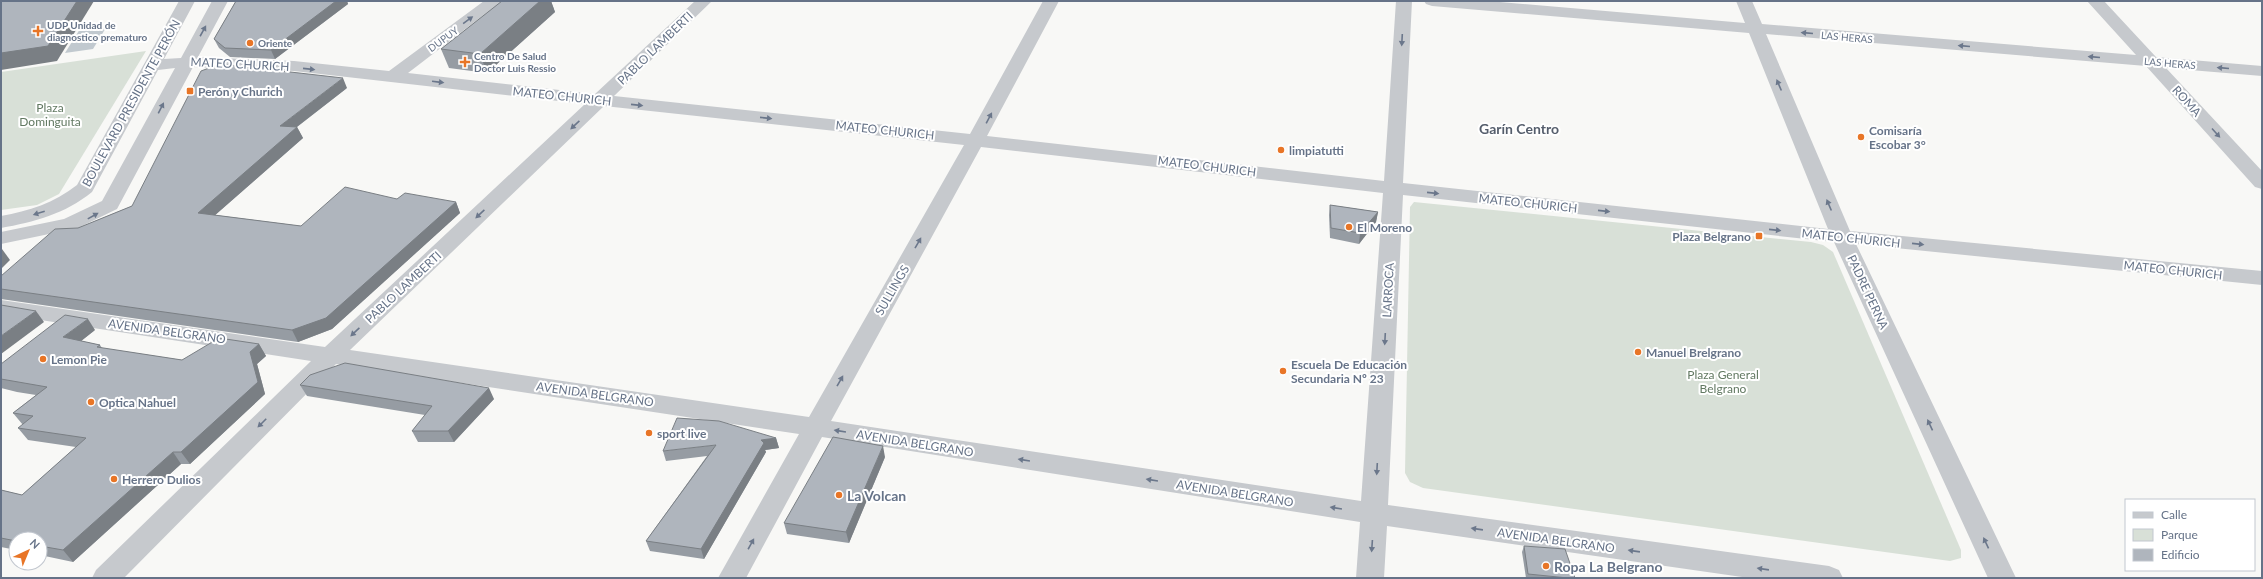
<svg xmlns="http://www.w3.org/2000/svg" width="2263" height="579" font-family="Lato,sans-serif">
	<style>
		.green { fill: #d8e0d7 }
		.water { fill: #c1c9cf }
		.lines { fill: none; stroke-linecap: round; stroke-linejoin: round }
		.minor { fill: #c6c9cd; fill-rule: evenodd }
		.wall { fill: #969ca3 }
		.shaded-wall { fill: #7a7f84 }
		.building { fill: #afb5bd; stroke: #7a7f84 }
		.oneway { fill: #6b778b }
		.poi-dot { fill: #e87526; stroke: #fff; stroke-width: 1.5 }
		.labels { text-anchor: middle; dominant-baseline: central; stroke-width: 4; stroke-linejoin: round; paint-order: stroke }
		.far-poi-label { font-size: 10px; font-weight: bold; fill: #667388; stroke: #fff; text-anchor: start }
		.far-street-label { font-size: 10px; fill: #667388; stroke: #fff }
		.street-label { font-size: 12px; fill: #667388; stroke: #fff }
		.poi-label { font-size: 12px; font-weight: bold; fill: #667388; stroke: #fff; text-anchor: start }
		.park-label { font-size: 12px; fill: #627962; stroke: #fff }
		.quarter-label { font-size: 14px; font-weight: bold; fill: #555e6c; stroke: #fff }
		.near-poi-label { font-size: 14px; font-weight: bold; fill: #667388; stroke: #fff; text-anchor: start }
	</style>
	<rect width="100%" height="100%" fill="#f8f8f6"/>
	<!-- green -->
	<g class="green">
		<polygon points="146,51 59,194 37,205 1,210 1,72"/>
		<polygon points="1414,202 1811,242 1823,245 1833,252 1961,550 1961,558 1950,561 1423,488 1410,482 1405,473 1410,207"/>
	</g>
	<!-- water -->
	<polygon class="water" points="107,26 93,49 65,53 80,29"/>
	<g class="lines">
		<!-- minor -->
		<path class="minor" d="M179,1h16l-31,58 17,-1 31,-57h16l-30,56 96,4 95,10 95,-70h18l-94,72 187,21 100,-93h17l-98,95 356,38 73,-133h16l-72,135 397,45 12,-180h16l-9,182 425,46 -79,-196 -317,-27 -6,-2 -2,-3h64l257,22 -9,-22h16l10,23 374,31 -49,-54h17l52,56 106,9v10l-96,-8 96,103v18l-7,-2 -109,-121 -380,-32 84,197 412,40v14l-406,-41 160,334h-28l-154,-336 -431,-47 -15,310 441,61 10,4 4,8h-94l-362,-52 -3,52h-28l4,-56 -538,-85 -76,141h-28l81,-144 -463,-70 -212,214h-32l4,-8 215,-209 -310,-47v-14l324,47 260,-243 -291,-33 -101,-4 -76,142 -39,19 -77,16v-12l63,-13 38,-18 73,-133 -17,2 -66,122c-27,22 -58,30 -91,36v-12c28,-5 53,-13 76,-31zM604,106l360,39 -155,272 -459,-67zM981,147l402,46 -22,308 -530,-80z"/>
	</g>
	<!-- wall -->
	<g class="wall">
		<polygon points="236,1 347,1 348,4 275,59 230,57 219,48 214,39"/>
		<polygon points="502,1 551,1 555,12 487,73 449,68 441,49"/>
		<polygon points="347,88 297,127 303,138 215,215 301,226 397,199 456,202 460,213 332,329 298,342 1,299 1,276 78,228 132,206"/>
		<polygon points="1330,205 1378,212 1376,222 1359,244 1330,238 1329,215"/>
		<polygon points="95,330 81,341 100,345 102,348 182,360 259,344 266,356 257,364 265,394 190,464 181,464 73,562 40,555 40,539 16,539 16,550 1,547 1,490 22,495 76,447 28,440 18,428 23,425 13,413 36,395 17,392 1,388 1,364"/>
		<polygon points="300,385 494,399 454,442 418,442 412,431 425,415 307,396"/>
		<polygon points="776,438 779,448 765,450 766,452 704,559 650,551 646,541 707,456 666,461 663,451"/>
		<polygon points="885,457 849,543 787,534 784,523"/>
		<polygon points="1524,546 1575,578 1526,578 1522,552"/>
	</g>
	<!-- shaded-wall -->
	<g class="shaded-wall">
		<polygon points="77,1 94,1 57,61 1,70 1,53"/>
		<polygon points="336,1 347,1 348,4 275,59 271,50"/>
		<polygon points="540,1 551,1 555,12 487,73 480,54"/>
		<polygon points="343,78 347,88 285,136 280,126"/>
		<polygon points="297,127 303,138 205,224 198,213"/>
		<polygon points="456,202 460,213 332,329 298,342 292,330"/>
		<polygon points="1378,212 1376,222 1359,244 1360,233"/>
		<polygon points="2,249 10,260 1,269 1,250"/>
		<polygon points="36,311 44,322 1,354 1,336"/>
		<polygon points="88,319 95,330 71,349 63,337"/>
		<polygon points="259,344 266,356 257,364 265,394 190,464 181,452 250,352"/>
		<polygon points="489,388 494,399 454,442 448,431"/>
		<polygon points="776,438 779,448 765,450 766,452 704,559 701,549 761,440"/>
		<polygon points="883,446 885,457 849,543 846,532"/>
		<polygon points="173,452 181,464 73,562 63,550"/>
	</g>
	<!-- building -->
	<g class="building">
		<polygon points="1,1 77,1 48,46 1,53"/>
		<polygon points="236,1 336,1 271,50 225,48 214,39"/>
		<polygon points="502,1 540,1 480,54 441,49"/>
		<polygon points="220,64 343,78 280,126 297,127 198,213 301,226 345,187 397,199 405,193 456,202 326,318 292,330 1,289 1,276 55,229 78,228 132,206 201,71"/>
		<polygon points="1330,205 1378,212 1360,233 1331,228"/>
		<polygon points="1,305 36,311 1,336"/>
		<polygon points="65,315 88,319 63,337 100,345 97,347 182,360 219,338 259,344 250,352 258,382 181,452 173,452 63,550 40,546 40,539 16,539 16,541 1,538 1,490 22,495 86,438 18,428 33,416 13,413 47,387 1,379 1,364"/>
		<polygon points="345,363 489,388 448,431 412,431 432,406 300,385 310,375"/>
		<polygon points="677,418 719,421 776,438 761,440 764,443 701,549 646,541 716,445 663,451"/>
		<polygon points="833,437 883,446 846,532 784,523"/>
		<polygon points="1524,546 1565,549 1575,578 1568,578 1528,574"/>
	</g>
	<!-- one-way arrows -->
	<defs><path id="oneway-solid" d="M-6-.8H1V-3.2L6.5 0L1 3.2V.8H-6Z"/></defs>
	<g class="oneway">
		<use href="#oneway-solid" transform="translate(468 20) rotate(-36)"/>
		<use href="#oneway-solid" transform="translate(203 31) rotate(-61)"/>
		<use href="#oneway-solid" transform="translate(1807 33) rotate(-175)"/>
		<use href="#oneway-solid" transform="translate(1402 40) rotate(93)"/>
		<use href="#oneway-solid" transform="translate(1964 46) rotate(-175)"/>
		<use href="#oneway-solid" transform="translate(2094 57) rotate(-175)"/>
		<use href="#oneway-solid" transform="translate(2223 68) rotate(-175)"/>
		<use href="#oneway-solid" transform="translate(309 69) rotate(6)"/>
		<use href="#oneway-solid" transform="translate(438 82) rotate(7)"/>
		<use href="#oneway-solid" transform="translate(1779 85) rotate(-113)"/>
		<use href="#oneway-solid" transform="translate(637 105) rotate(6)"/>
		<use href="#oneway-solid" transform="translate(161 108) rotate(-63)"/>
		<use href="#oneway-solid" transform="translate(766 118) rotate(6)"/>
		<use href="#oneway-solid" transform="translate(989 118) rotate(-62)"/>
		<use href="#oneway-solid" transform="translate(575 125) rotate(137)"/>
		<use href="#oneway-solid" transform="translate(2216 133) rotate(48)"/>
		<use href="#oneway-solid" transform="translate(1433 193) rotate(6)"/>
		<use href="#oneway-solid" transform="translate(1829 205) rotate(-113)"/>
		<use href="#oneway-solid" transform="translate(1604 211) rotate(6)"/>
		<use href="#oneway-solid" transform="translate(39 213) rotate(163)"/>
		<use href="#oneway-solid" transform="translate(480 214) rotate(137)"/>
		<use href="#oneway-solid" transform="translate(93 216) rotate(-29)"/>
		<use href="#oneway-solid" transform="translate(1775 230) rotate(6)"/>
		<use href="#oneway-solid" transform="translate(918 243) rotate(-60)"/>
		<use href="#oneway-solid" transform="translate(1918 244) rotate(6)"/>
		<use href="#oneway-solid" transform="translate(355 332) rotate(137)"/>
		<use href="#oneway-solid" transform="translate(1385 339) rotate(93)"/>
		<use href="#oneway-solid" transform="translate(840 381) rotate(-60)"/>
		<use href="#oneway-solid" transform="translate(262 423) rotate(135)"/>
		<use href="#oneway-solid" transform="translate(1930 425) rotate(-115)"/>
		<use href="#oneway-solid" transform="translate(840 431) rotate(-171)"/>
		<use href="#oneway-solid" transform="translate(1024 460) rotate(-171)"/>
		<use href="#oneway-solid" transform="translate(1377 469) rotate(93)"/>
		<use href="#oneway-solid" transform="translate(1152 480) rotate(-171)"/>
		<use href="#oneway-solid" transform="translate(1336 508) rotate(-171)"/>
		<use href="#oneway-solid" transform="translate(1477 529) rotate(-172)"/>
		<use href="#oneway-solid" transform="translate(1986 543) rotate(-115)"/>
		<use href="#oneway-solid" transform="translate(751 544) rotate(-61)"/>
		<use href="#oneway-solid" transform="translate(1372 546) rotate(94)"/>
		<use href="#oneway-solid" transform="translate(1634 551) rotate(-172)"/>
		<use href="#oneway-solid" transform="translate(1763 569) rotate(-172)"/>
	</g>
	<!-- markers -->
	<g class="poi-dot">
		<path d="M36 25h4v4h4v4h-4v4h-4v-4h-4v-4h4z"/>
		<circle cx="250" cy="43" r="4"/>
		<path d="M463 56h4v4h4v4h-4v4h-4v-4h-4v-4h4z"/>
		<rect x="186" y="87" width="8" height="8" rx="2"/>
		<circle cx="1861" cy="137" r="4"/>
		<circle cx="1281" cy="150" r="4"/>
		<circle cx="1349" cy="227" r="4"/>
		<rect x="1755" y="232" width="8" height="8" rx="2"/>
		<circle cx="1638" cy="352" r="4"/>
		<circle cx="43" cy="359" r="4"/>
		<circle cx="1283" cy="371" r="4"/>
		<circle cx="91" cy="402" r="4"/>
		<circle cx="649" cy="433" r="4"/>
		<circle cx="114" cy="479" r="4"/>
		<circle cx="839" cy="495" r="4"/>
		<circle cx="1546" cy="566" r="4"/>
	</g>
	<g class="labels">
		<!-- far-poi labels -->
		<g class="far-poi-label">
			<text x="47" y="25">UDP Unidad de<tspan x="47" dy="12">diagnostico prematuro</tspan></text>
			<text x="258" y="43">Oriente</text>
			<text x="474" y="56">Centro De Salud<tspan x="474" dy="12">Doctor Luis Ressio</tspan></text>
		</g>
		<!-- far-street labels -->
		<g class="far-street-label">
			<text transform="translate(1847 37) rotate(5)">LAS HERAS</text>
			<text transform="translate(443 39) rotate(-36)">DUPUY</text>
			<text transform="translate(2170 63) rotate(5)">LAS HERAS</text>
		</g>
		<!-- street labels -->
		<g class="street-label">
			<text transform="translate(655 48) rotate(-44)">PABLO LAMBERTI</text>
			<text transform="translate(240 64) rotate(3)">MATEO CHURICH</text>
			<text transform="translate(562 96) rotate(6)">MATEO CHURICH</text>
			<text transform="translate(2187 101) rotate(48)">ROMA</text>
			<text transform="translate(131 103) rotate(-61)">BOULEVARD PRESIDENTE PERÓN</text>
			<text transform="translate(885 130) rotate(6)">MATEO CHURICH</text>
			<text transform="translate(1207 166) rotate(7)">MATEO CHURICH</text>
			<text transform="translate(1528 203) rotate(6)">MATEO CHURICH</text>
			<text transform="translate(1851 238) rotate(6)">MATEO CHURICH</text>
			<text transform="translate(2173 270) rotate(6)">MATEO CHURICH</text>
			<text transform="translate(403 287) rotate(-43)">PABLO LAMBERTI</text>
			<text transform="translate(892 290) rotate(-60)">SULLINGS</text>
			<text transform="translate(1388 290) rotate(-87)">LARROCA</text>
			<text transform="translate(1868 292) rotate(65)">PADRE PERNA</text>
			<text transform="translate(167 331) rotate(8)">AVENIDA BELGRANO</text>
			<text transform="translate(595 394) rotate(8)">AVENIDA BELGRANO</text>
			<text transform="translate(915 443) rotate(9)">AVENIDA BELGRANO</text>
			<text transform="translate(1235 493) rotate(9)">AVENIDA BELGRANO</text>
			<text transform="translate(1556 540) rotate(8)">AVENIDA BELGRANO</text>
		</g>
		<!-- poi labels -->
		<g class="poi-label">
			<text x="198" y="91">Perón y Churich</text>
			<text x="1869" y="130">Comisaría<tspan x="1869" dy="14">Escobar 3°</tspan></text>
			<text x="1289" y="150">limpiatutti</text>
			<text x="1357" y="227">El Moreno</text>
			<text x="1751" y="236" text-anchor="end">Plaza Belgrano</text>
			<text x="1646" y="352">Manuel Brelgrano</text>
			<text x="51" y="359">Lemon Pie</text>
			<text x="1291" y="364">Escuela De Educación<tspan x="1291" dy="14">Secundaria Nº 23</tspan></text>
			<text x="99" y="402">Optica Nahuel</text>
			<text x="657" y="433">sport live</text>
			<text x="122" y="479">Herrero Dulios</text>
		</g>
		<!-- park labels -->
		<g class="park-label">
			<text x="50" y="107">Plaza<tspan x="50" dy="14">Dominguita</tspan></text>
			<text x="1723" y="374">Plaza General<tspan x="1723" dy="14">Belgrano</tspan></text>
		</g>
		<!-- quarter labels -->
		<g class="quarter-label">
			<text x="1519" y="128">Garín Centro</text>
		</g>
		<!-- near-poi labels -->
		<g class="near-poi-label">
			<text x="847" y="495">La Volcan</text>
			<text x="1554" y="566">Ropa La Belgrano</text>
		</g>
	</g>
	<!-- border -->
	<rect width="2263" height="579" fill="none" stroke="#667388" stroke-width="4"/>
	<!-- legend -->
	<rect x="2125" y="499" width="130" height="72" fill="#ffffff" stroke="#c2c7cf"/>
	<rect x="2133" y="512" width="20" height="6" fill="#c6c9cd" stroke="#c2c7cf"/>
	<text x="2161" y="519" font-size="12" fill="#667388">Calle</text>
	<rect x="2133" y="529" width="20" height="12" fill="#d8e0d7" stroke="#c2c7cf"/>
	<text x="2161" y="539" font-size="12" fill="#667388">Parque</text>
	<rect x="2133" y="549" width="20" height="12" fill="#afb5bd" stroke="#c2c7cf"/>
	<text x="2161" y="559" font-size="12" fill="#667388">Edificio</text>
	<!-- north arrow -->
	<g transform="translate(28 551) rotate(44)"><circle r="19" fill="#ffffff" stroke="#c2c7cf"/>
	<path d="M0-3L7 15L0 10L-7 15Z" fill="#e87526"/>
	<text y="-6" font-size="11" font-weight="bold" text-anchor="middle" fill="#667388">N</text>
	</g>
</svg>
